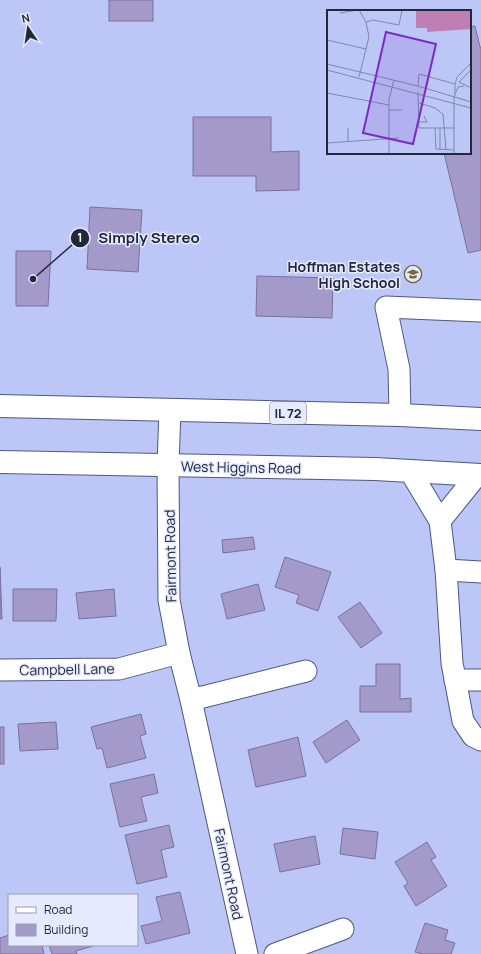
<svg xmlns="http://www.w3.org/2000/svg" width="481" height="954" font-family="Manrope,sans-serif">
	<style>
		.building { fill: #a49ac9; stroke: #7a709d }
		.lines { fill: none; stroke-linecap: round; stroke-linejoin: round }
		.minor-casing { stroke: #4e5781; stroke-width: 23 }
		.major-casing { stroke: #4e5781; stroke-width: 24 }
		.minor { stroke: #fff; stroke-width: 21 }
		.major { stroke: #fff; stroke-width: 22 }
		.labels { text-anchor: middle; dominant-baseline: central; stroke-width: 3; stroke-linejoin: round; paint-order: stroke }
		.shield { fill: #e5eafe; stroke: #5d6275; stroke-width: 1 }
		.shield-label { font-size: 13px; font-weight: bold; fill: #23273a }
		.poi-label { font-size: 14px; font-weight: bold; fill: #23273a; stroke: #e5eafe; text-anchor: end }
		.street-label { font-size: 14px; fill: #23273a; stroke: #e5eafe }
		.inset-road { fill: none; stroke: #7f87ac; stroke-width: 1 }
		.view { fill: #7b2cbf; fill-opacity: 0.15; stroke: #7b2cbf; stroke-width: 2 }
		.inset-edge { fill: none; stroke: #23273a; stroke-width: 2 }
		.leader { fill: none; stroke: #23273a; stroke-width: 1.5 }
		.callout-dot { fill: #23273a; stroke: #e5eafe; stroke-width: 1.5 }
		.mark-label { font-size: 12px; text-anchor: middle; font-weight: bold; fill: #fff }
		.callout-label { font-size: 15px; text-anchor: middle; font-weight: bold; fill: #23273a; stroke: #e5eafe; stroke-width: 3; stroke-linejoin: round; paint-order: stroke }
	</style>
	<rect width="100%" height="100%" fill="#bcc7f8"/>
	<!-- building -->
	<g class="building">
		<rect x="109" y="0" width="44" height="21"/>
		<polygon points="475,26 480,47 481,47 481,250 468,253 444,153 470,153 470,27"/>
		<polygon points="193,117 271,117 271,152 299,151 299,190 256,191 256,176 193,176"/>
		<polygon points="90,207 142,210 138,272 87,269"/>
		<polygon points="16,251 51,251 48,306 16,306"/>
		<polygon points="257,276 333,278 332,318 256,316"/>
		<polygon points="253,537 255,549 223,553 222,540"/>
		<polygon points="285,557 331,572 318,611 296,603 299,595 275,587"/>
		<polygon points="0,567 2,619 0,619"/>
		<polygon points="258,584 265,610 227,619 221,594"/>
		<polygon points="13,589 57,589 56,621 13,621"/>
		<polygon points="114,589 116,616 79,619 76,593"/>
		<polygon points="360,602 382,633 361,648 338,617"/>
		<polygon points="376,664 400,664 400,699 411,698 411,712 360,712 360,686 376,686"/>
		<polygon points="141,714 146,734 140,736 146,758 107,768 102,748 97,749 91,727"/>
		<polygon points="347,720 360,740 326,763 313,742"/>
		<polygon points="56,722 58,749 20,751 18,724"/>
		<rect x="0" y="727" width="4" height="37"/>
		<polygon points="298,737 306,776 256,787 248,750"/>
		<polygon points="154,774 158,793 141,797 147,821 120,827 110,784"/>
		<polygon points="169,825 174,847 161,850 167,877 137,884 125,835"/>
		<polygon points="343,828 378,832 375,859 340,854"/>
		<polygon points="315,836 320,864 280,872 274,844"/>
		<polygon points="427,842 436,857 431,860 447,886 416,906 404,886 408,883 395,862"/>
		<polygon points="180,892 190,933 146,944 141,926 162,921 156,897"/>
		<polygon points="425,923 448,930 445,940 455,943 451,954 423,954 415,952"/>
		<polygon points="9,935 9,945 42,945 44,954 0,954 0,938"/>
		<polygon points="49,945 96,945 76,951 77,954 52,954"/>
	</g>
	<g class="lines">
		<defs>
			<g id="minor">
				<polyline points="170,410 168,465 169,600 179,653 191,700 247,954"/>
				<polyline points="400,415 399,369 386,307 481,311"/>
				<polyline points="410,471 440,521 446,570 452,663 463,721 473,736 481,740"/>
				<polyline points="440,521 477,475"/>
				<polyline points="446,570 481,572"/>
				<polyline points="0,670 119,669 179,653"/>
				<polyline points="455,680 481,680"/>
				<polyline points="191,700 306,671"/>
				<polyline points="275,954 343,929"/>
			</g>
			<g id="major">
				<polyline points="0,406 400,415 481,419"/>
				<polyline points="0,462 375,469 481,475"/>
			</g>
		</defs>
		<!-- minor casing -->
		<use href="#minor" class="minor-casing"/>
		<!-- major casing -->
		<use href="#major" class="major-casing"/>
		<!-- minor -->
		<use href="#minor" class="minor"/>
		<!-- major -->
		<use href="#major" class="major"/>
	</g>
	<!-- icons -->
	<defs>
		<symbol id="school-ring" viewBox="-11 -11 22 22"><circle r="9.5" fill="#e5eafe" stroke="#776936" stroke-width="1.5"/><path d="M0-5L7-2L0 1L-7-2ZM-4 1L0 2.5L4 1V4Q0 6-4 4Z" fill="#776936"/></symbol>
	</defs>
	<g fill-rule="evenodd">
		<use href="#school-ring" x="403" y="264" width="20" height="20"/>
	</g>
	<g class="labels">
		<!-- shield labels -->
		<rect class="shield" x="270" y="402" width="36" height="22" rx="3"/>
		<g class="shield-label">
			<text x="288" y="413">IL 72</text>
		</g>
		<!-- poi labels -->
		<g class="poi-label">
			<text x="400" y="266">Hoffman Estates<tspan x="400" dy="16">High School</tspan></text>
		</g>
		<!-- street labels -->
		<g class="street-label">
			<text transform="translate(241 467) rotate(1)">West Higgins Road</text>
			<text transform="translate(170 556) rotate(-91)">Fairmont Road</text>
			<text transform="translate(67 669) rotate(-1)">Campbell Lane</text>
			<text transform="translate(229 874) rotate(78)">Fairmont Road</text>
		</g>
	</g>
	<!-- overview -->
	<g transform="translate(327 10)">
		<rect width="144" height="144" fill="#bcc7f8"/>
		<path d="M89,0h55v19l-44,3v-4h-11z" fill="#c07fb2"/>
		<path class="inset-road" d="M13,3l17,-3M39,12l7,-2 26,5M72,15l3,-15M0,30l39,9M0,54l91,22 53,16M0,60l144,38M144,60l-12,12 12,6M32,67l10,-40 -3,-15 -7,-12M128,74l2,-7 14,-14M91,76l1,-12 36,10v10M91,82l1,36M0,83l62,12M92,93l16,5 8,6 3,36M62,100h13M92,112h8l-3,-6M21,118v14M92,118h35M108,118l1,21 18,1M113,118v22M0,133l72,-5M62,144v-55l5,-19M127,144v-57l4,-10 6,-1"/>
		<path class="view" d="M59,22l50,12 -23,100 -50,-11z"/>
		<rect width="144" height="144" class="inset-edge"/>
	</g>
	<!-- callouts -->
	<path class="leader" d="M33 279L80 238"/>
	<g class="callout-dot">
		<circle cx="33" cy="279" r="4"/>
		<circle cx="80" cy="238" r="10"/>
	</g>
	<g class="mark-label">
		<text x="80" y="242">1</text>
	</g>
	<g class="callout-label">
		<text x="149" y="243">Simply Stereo</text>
	</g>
	<!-- legend -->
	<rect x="8" y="894" width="130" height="52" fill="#e5eafe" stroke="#979cb0"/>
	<rect x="16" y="907" width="20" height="6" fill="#ffffff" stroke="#979cb0"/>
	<text x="44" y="914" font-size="12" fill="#23273a">Road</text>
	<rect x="16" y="924" width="20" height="12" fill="#a49ac9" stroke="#979cb0"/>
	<text x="44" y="934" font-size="12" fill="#23273a">Building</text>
	<!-- north arrow -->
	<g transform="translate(28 28) rotate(347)" stroke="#e5eafe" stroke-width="3" paint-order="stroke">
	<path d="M0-3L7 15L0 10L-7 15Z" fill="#23273a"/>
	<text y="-6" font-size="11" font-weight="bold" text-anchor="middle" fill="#23273a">N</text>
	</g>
</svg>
